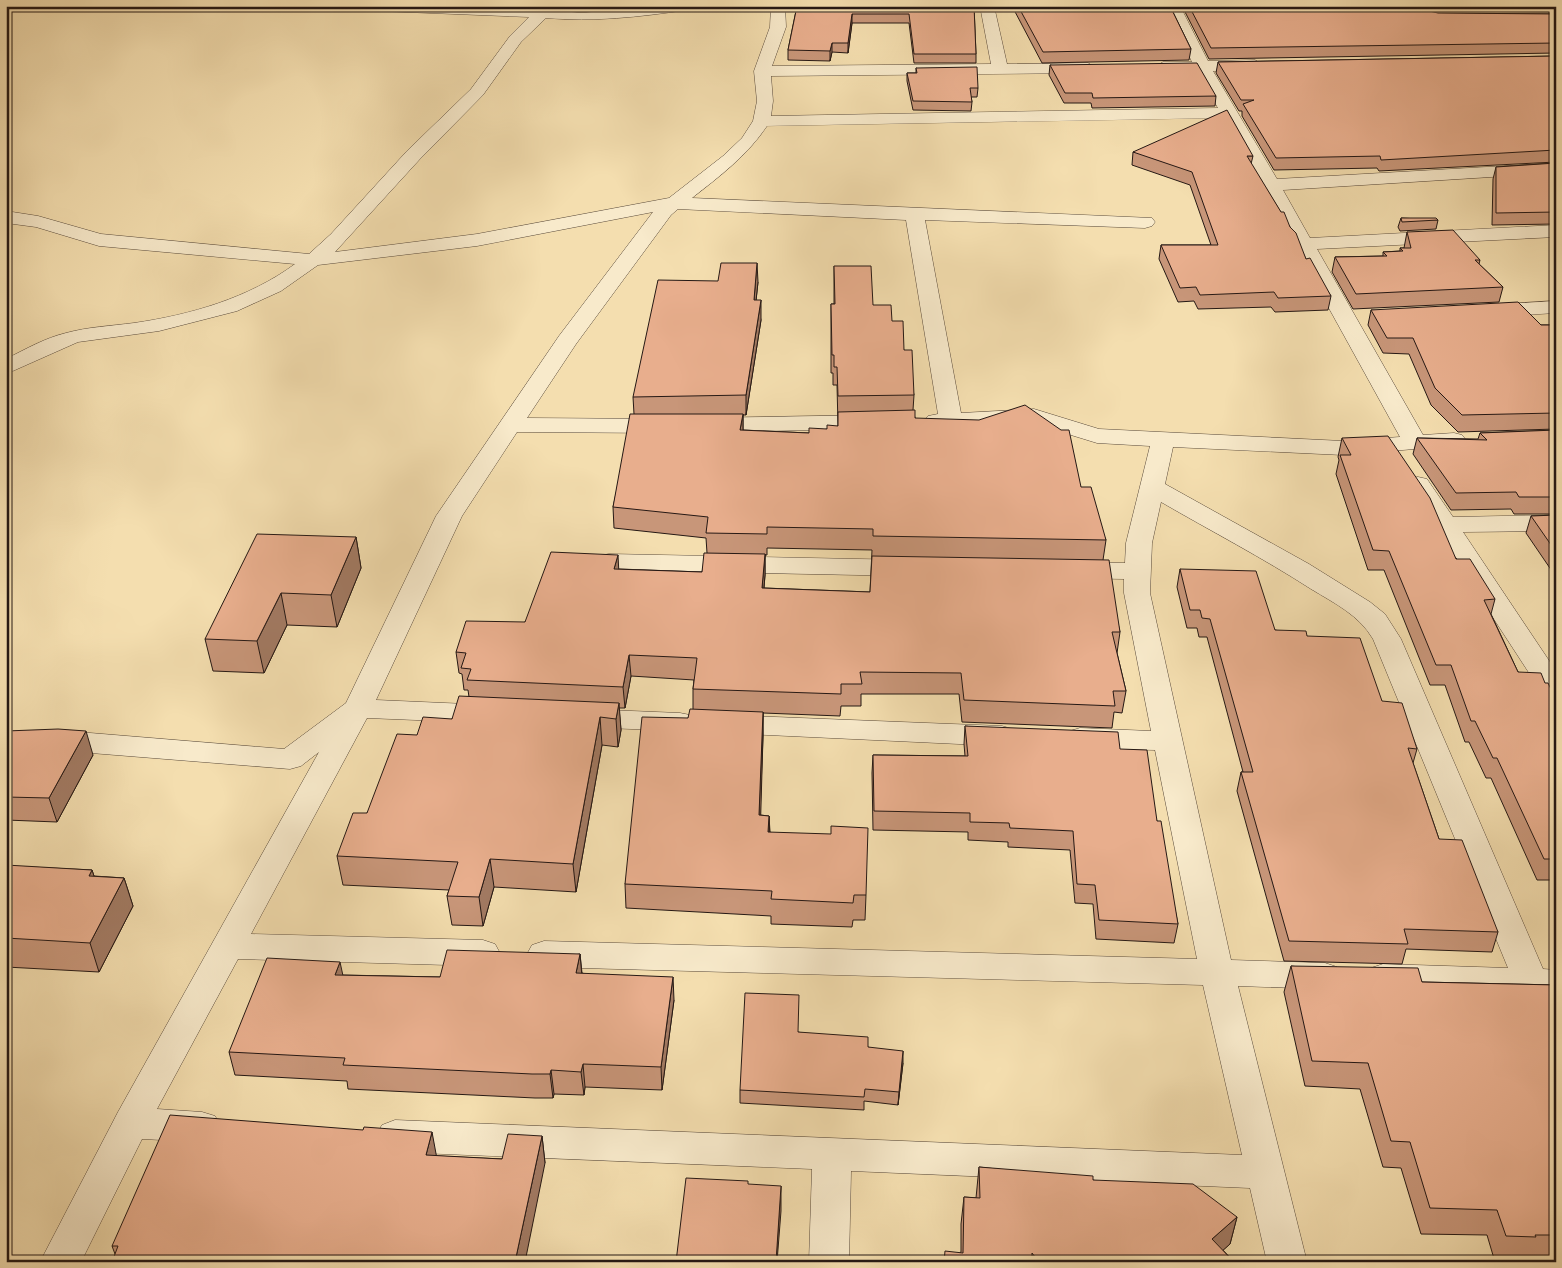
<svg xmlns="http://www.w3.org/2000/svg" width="1562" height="1268" font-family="'Sorts Mill Goudy',serif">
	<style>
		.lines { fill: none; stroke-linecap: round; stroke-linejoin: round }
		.street-casing { stroke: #594a3b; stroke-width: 1 }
		.street { fill: #f8eacb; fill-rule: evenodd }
		.wall { fill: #c89679; stroke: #251814; fill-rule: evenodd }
		.shaded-wall { fill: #a27a63; stroke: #251814 }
		.building { fill: #e8ae8d; stroke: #251814 }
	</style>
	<rect width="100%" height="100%" fill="#f4deaf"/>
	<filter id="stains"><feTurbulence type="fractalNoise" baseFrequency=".004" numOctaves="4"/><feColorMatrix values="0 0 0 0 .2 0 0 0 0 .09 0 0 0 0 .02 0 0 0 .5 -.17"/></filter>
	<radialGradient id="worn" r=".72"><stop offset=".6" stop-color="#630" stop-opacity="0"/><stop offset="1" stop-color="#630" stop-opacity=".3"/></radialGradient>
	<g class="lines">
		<defs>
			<g id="street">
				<path d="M348,6h159l75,7 69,-7h42l-7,4c-47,7 -92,12 -140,8l-25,24 -38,53 -63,64 -85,93 142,-18 192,-36 54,-42 19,-18 11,-17 4,-20 -3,-30 16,-44 1,-21h14l1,21 -14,39 219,-2 -11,-58h14l13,58 81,-1 8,5 -8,5 -317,3 2,25 -2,15 447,-8 -21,-37 -34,1 -8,-5 8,-5h29l-26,-56h14l28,55 47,-1 8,5 -8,5 -42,1 64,108 279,-16v10l-273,17 27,48 246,-13v12l-239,12 106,186 31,-2 8,2 4,5 -4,5 -119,10 -170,-8 -8,37 144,80 61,38 15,12 16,25 142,330 13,1v26l-173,-6 -12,-4 -5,-9 5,-9 12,-4 125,4 -135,-329c-14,-24 -39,-36 -62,-50 -48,-31 -100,-58 -150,-87l-9,41 -2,50 81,367 94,3 12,4 5,9 -5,9 -12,4 -87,-3 69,276h-40l-17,-74 -399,-17 -2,91h-40l3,-93 -417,-17 -13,-5 -6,-11 6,-11 13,-5 847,35 -39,-170 -659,-18 -12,-4 -5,-9 5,-9 12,-4 653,18 -42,-209 -75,-2 -10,-3 -5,-7 5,-7 10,-3 71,3 -27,-138v-14l-51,-1 -9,-2 -4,-6 4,-6 9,-2 52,1 1,-20 24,-97 -53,-3 -65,-20 -81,5 -23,-2 -4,-5 4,-5 10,-2 -32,-194 -228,-11 -7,6 -95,129 -49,74 139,1 8,2 4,5 -4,5 -8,2 -149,-1 -55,84 -86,184 114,5 10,2 5,7 -5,7 -10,2 -123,-5 -116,216 232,6 12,4 5,9 -5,9 -12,4 -245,-7 -81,150 45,3 13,4 6,11 -6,11 -13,4 -60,-3 -61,123h-41l78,-150 201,-360 -18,14 -11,3 -224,-18 -60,2v-20l60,-2 218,18 62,-46 90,-187 123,-180 94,-124 -176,34 -159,19 -37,26 -44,20 -78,20 -81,11 -72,32v-15c20,-10 39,-21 60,-26 22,-6 45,-7 68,-10 56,-8 115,-25 161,-59l-196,-18 -63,-19 -30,-4v-12l32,5 63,18 208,20 22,-20 76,-83 64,-62 39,-53 19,-19 -174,-7zM1224,118l176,319 -57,4 -244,-12 -65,-20 -73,4 -36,-193 220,8 7,-2 3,-4 -3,-4 -460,-20c28,-22 55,-42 75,-72z"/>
				<polygon points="1556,301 1556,313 1488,317 1481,315 1478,311 1481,307 1488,305"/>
				<polygon points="876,415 884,417 888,422 884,427 876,429 706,432 698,430 694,425 698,420 706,418"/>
				<polygon points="1418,477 1427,479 1453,517 1556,515 1556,531 1463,532 1556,671 1556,702 1546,699 1406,484 1409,479"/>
				<polygon points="609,554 908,560 917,562 921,568 917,574 908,576 609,570 600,568 596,562 600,556"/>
				<polygon points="583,709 680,713 690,715 695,722 690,729 680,731 583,727 573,725 568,718 573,711"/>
				<polygon points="725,715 1002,726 1012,729 1017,736 1012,743 1002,746 725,733 715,731 710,724 715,717"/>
			</g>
		</defs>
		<!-- street casing -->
		<use href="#street" class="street-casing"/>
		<!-- street -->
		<use href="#street" class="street"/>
	</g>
	<!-- wall -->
	<g class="wall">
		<polygon points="797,6 974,6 976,54 976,63 914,63 909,23 852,23 848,53 832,52 830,61 788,60 788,50"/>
		<polygon points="1012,6 1170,6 1191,49 1189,60 1042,63"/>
		<polygon points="1182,6 1414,6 1416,8 1438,13 1556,14 1556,53 1209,59"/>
		<polygon points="1426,6 1556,6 1556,12 1436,11"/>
		<polygon points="1556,56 1556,162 1379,171 1377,168 1274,170 1242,116 1242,111 1239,111 1216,73 1218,62"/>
		<polygon points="1050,65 1216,96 1215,106 1092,108 1091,103 1064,103 1049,75"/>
		<polygon points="916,68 978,88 977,97 971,97 972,102 971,111 913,110 907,81 907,73 916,73"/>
		<polygon points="1133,152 1253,156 1251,164 1290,227 1306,259 1331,296 1328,310 1275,312 1271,307 1198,309 1194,301 1178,302 1159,259 1161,245 1211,245 1190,185 1132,165"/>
		<polygon points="1556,163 1556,224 1492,225 1493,179 1496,167"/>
		<polygon points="1401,218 1438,220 1436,229 1400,231 1398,227"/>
		<polygon points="1407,232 1480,260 1479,264 1503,287 1499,302 1353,309 1332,272 1335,257 1383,256 1383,252 1400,251 1400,248 1404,248"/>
		<path d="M834,266l39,39 19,16 12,29 10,45 -1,15 2,8 166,69 25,53 -3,20 17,72 -3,21 9,38 -4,22 -8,-1 -2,16 -150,-6 -3,-28h-98v12h-20l-1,10 -77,-3v23l-3,79 9,1 1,16 96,63 -1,25h-12l-1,7 -81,-3v-8l-145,-8 -1,-24 63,-166 5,-8v-21l1,-9 -63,-4 -6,32h-6l2,22 -3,17 -16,-2 -26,147 -82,-5 -11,39 -31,-1 -5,-29 2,-6 -106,-5 -6,-29 30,-43 50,-78 35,-16 17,-22 -1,-7h-4l-2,-16 -3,-1 -3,-21 69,-30 94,-53 83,3 5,-19 -1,-15 -92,-10 -1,-21 21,-93 -1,-17 125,-115 -2,18 5,20 -15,95h-3v15l66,3 18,-4 11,-3 -1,-41h-4v-12h-2v-69h3zM767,548l105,2 -2,42 -106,-4 1,-13v-20h2z"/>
		<polygon points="1371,310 1541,325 1556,325 1556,429 1458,432 1431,405 1409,354 1383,353 1368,325"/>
		<polygon points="1556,430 1556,514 1514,514 1511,509 1451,510 1413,454 1417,438 1478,439 1480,433"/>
		<polygon points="1342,438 1495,599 1491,614 1518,672 1545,683 1556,699 1556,888 1553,880 1537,880 1491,778 1486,778 1469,742 1465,742 1445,685 1430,685 1384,570 1368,570 1336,474 1339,460 1338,457"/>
		<polygon points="1556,515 1556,577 1526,533 1531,516"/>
		<polygon points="356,537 361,568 337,627 287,625 264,673 213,671 205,639"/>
		<polygon points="1180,569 1275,630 1307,636 1382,701 1417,749 1413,763 1439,839 1498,932 1492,952 1406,949 1402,964 1284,961 1237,791 1241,772 1243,772 1207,637 1199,637 1197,628 1187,628 1177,587"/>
		<polygon points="965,726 1120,749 1157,821 1178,924 1174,943 1096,939 1093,904 1075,903 1070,850 1008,847 1008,842 968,840 968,832 873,830 872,773 873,755 965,756 964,744"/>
		<polygon points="6,731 93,755 57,822 6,820"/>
		<polygon points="6,855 10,866 92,870 94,876 124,878 133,906 99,972 6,967"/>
		<polygon points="580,954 582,973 674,1000 662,1090 585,1087 584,1095 554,1094 553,1098 535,1098 348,1089 347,1081 235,1075 229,1052 342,975 440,977"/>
		<polygon points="1291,966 1422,982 1556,985 1556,1261 1527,1260 1526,1262 1495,1262 1487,1235 1421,1234 1401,1168 1383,1167 1360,1089 1305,1086 1284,992"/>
		<polygon points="798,1032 868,1047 903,1063 898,1105 864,1101 864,1110 740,1103 740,1090"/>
		<polygon points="542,1136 545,1163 115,1254 112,1246 436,1156 502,1159"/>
		<polygon points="979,1167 1093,1180 1237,1217 1230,1244 1223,1250 1234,1262 944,1262 961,1252 961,1224 964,1197 976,1198"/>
	</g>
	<!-- shaded-wall -->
	<g class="shaded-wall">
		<polygon points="852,14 852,23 848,53 848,43"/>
		<polygon points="832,43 832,52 830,61 830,51"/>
		<polygon points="757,263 758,282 754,320 754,300"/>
		<polygon points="761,300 761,320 746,415 746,395"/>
		<polygon points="743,414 743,434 740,430"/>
		<polygon points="356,537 361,568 337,627 331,595"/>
		<polygon points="765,554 765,575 762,608 762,588"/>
		<polygon points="618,555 619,575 614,569"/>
		<polygon points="281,593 287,625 264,673 257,641"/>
		<polygon points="629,655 631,676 625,708 623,687"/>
		<polygon points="619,703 621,730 618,747 616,719"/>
		<polygon points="763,712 763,736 760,840 759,815"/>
		<polygon points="600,717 602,745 576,892 573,864"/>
		<polygon points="86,731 93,755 57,822 49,798"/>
		<polygon points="769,816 770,840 768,832"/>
		<polygon points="6,855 14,877 6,891"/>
		<polygon points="490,859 494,887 483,926 479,897"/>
		<polygon points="92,870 101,898 89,876"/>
		<polygon points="124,878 133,906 99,972 90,943"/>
		<polygon points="580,954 582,977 576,973"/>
		<polygon points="340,962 345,985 335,975"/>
		<polygon points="673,977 674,1000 662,1090 661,1067"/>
		<polygon points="903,1051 903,1063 898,1105 899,1092"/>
		<polygon points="583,1064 585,1087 584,1095 581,1072"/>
		<polygon points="551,1070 554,1094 553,1098 550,1074"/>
		<polygon points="432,1132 437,1159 426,1155"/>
		<polygon points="542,1136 545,1163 525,1262 515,1262"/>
		<polygon points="781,1186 781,1211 777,1262 776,1262"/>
		<polygon points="1237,1217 1230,1244 1210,1262 1212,1239"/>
	</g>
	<!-- building -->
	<g class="building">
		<polygon points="797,6 974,6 976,54 914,54 909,14 852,14 848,43 832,43 830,51 788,50"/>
		<polygon points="1018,6 1170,6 1191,49 1043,52"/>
		<polygon points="1189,6 1414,6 1416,8 1438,13 1556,14 1556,43 1211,48"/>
		<polygon points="1556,56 1556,150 1381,160 1380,156 1276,158 1243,104 1254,100 1241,100 1218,62"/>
		<polygon points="1197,63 1216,96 1093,98 1092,93 1065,93 1050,65"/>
		<polygon points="977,67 978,88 970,88 972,102 913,101 907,73 917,73 916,68"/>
		<polygon points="1227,110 1253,156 1247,156 1281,212 1284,212 1290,227 1296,233 1306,259 1310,258 1331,296 1278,298 1274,292 1200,295 1196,287 1180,288 1161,245 1218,245 1192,172 1133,152"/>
		<polygon points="1556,163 1556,212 1496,213 1496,167"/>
		<polygon points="1401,218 1436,218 1438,220 1402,222"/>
		<polygon points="1453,230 1480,260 1475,260 1503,287 1356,294 1335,257 1387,256 1383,252 1403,251 1400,248 1411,248 1407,232"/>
		<polygon points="721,263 757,263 754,300 761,300 746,395 633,397 658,280 718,281"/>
		<polygon points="834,266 871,266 873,305 891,305 892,321 903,321 904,350 912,350 914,395 838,396 837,367 834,367 834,355 832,355 831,304 835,304"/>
		<polygon points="1518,302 1541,325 1556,325 1556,413 1462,415 1435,388 1413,338 1387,338 1371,310"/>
		<polygon points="1025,405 1061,430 1069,430 1081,487 1091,487 1106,540 873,536 873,529 767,527 767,534 706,533 708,517 613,507 630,414 743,414 740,430 809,433 809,428 827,429 827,425 838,426 838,412 915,410 915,418 979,420"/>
		<polygon points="1556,430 1556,497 1519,497 1516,492 1456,493 1417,438 1487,440 1480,433"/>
		<polygon points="1388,436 1430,498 1456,559 1470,559 1495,599 1484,600 1518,672 1541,673 1545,683 1548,683 1556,699 1556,859 1544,859 1497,758 1493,758 1475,721 1471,721 1451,665 1436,665 1389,551 1373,550 1340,455 1351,455 1342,438"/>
		<polygon points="1556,515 1556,552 1531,516"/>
		<polygon points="257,534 356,537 331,595 281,593 257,641 205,639"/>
		<polygon points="551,552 618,555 614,569 702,572 704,553 765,554 762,588 870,592 872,556 1109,560 1120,632 1112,632 1126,691 1113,691 1115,706 964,700 961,673 860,672 862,684 841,684 841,694 693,689 697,658 629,655 623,687 467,680 471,669 461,668 466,653 456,652 466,621 525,622"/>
		<polygon points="1180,569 1256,571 1275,630 1306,631 1307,636 1360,638 1382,701 1402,703 1417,749 1408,748 1439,839 1462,840 1498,932 1404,929 1408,944 1289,941 1241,772 1253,772 1210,619 1202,618 1200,610 1190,610"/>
		<polygon points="459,696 619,703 616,719 600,717 573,864 490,859 479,897 447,896 458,862 337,856 353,813 367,813 397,734 417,735 423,717 452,719"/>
		<polygon points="690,709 763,712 759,815 769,816 768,832 831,834 831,826 868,828 866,895 854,895 853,903 771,899 772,891 625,884 642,717 688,718"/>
		<polygon points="965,726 1118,732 1120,749 1147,750 1157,821 1161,821 1178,924 1099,920 1095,885 1077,884 1073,831 1010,828 1009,823 970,822 970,813 874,811 873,755 968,756"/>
		<polygon points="58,729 86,731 49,798 6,797 6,731"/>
		<polygon points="6,865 92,870 89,876 124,878 90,943 6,938"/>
		<polygon points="447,950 580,954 576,973 673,977 661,1067 583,1064 581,1072 551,1070 550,1074 532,1074 343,1065 345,1058 229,1052 267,958 340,962 335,975 440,977"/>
		<polygon points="1291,966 1418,968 1422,982 1556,985 1556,1235 1535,1235 1536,1237 1506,1236 1497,1210 1430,1208 1410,1142 1391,1141 1368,1063 1312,1061"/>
		<polygon points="745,993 799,995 798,1032 868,1037 868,1047 903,1051 899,1092 865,1089 864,1097 740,1090"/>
		<polygon points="170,1115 363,1130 364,1127 432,1132 426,1155 502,1159 508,1134 542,1136 515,1262 112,1262 118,1246 112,1246"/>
		<polygon points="979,1167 1093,1176 1093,1180 1193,1184 1237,1217 1212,1239 1234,1262 1039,1262 1032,1253 1032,1262 944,1262 945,1251 963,1253 964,1197 980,1198"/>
		<polygon points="686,1178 748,1181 748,1184 781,1186 776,1262 676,1262"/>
	</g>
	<!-- margin -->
	<rect width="1562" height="1268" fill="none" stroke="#f4deaf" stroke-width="25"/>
	<rect x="8" y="8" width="1547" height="1253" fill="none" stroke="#251814" stroke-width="2.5"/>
	<rect x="12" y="12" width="1537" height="1243" fill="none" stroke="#251814"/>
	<rect width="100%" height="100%" filter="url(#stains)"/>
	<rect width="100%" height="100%" fill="url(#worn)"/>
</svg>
